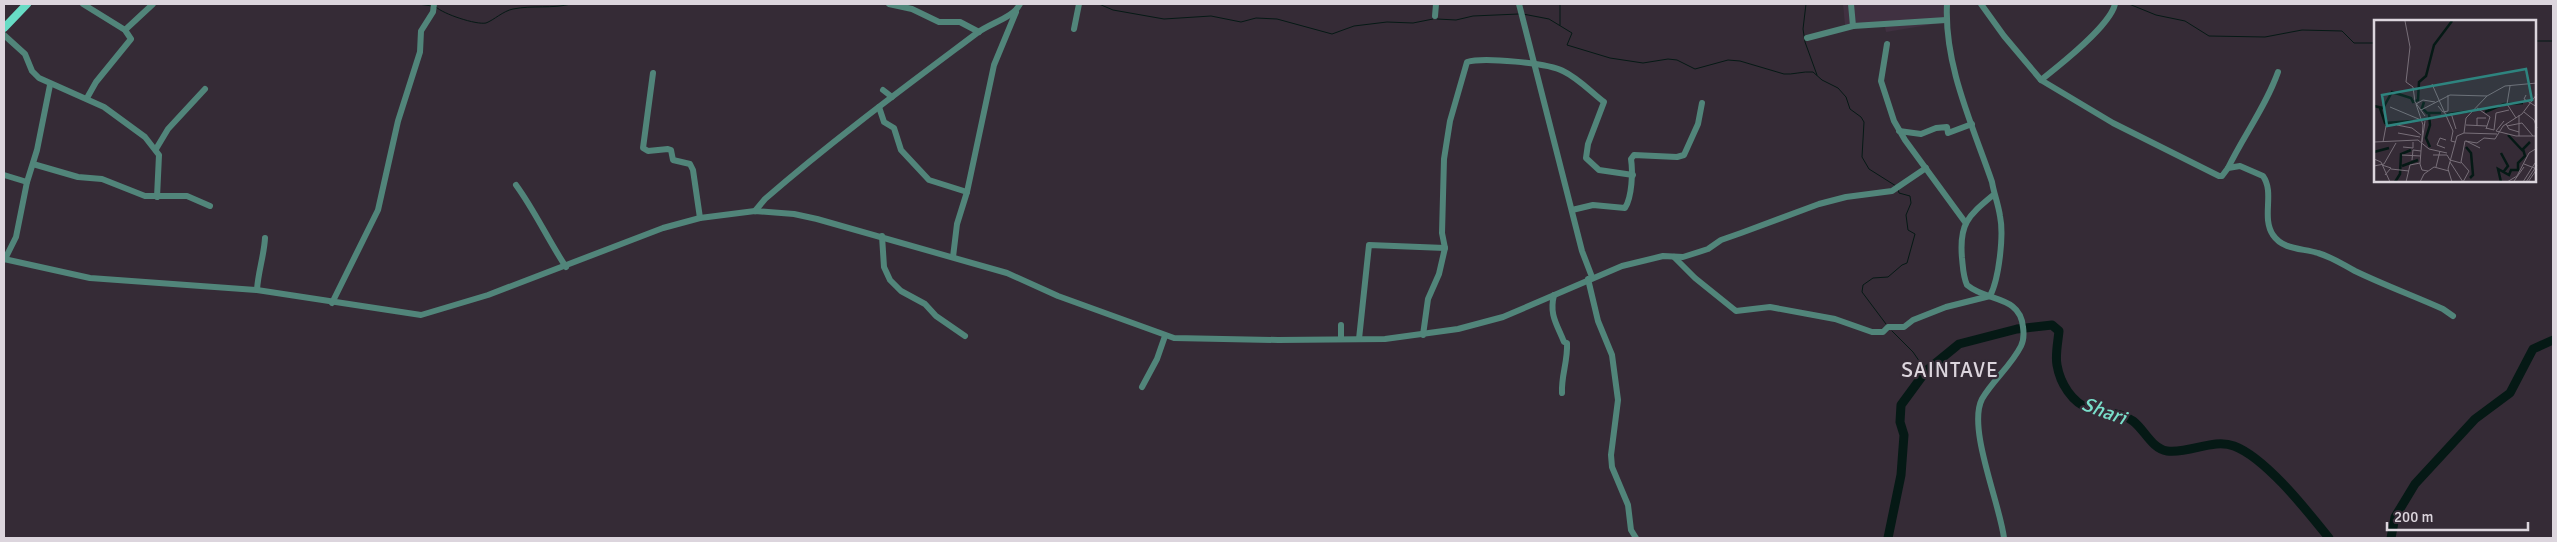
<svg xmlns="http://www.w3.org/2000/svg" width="2557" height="542" font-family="Signika,sans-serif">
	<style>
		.built { fill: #403141 }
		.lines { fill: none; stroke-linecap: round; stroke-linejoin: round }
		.stream { stroke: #051915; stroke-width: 1 }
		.river { stroke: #051915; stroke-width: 9 }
		.minor { stroke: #51857a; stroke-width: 6 }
		.major { stroke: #68dcc5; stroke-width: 8 }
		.labels { text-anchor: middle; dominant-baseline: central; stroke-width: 4.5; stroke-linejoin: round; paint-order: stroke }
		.water-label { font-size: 20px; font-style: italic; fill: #79dfca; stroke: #352b36 }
		.quarter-label { font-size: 21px; letter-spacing: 1px; fill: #dcd5dd; stroke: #352b36 }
		.inset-river { fill: none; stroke: #051915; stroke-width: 2.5 }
		.inset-road { fill: none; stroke: #786f79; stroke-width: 1 }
		.view { fill: #2e847f; fill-opacity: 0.15; stroke: #2e847f; stroke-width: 2.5 }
		.inset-edge { fill: none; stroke: #dcd5dd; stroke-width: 2.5 }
	</style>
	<rect width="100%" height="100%" fill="#352b36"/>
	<!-- built -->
	<polygon class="built" points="1843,4 1946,4 1946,22 1886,32 1885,27 1845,25"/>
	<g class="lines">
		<!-- stream -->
		<g class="stream">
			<polyline points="418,4 432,6"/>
			<polyline points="1099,4 1113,10 1164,19 1211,16 1241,22 1256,18 1277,19 1332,34 1354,26 1387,22 1413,23 1433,19"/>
			<polyline points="1560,4 1560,25"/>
			<polyline points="1806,4 1803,29 1805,42 1817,75"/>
			<polyline points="2129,4 2156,15 2185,21 2209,36 2265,37 2302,30 2342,31 2354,43 2376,43"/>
			<path d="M436,7c7,7 40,18 50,16 8,-3 17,-12 27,-14 20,-4 39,0 58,-5"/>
			<path d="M1523,14l26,5 23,14 -5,12 43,13 33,5 25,-4 9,1 18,9 33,-9 12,1 44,13c8,1 19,-3 29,-2l9,8 16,8 8,9 4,12 11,8 3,5 -2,35 7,12 27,17"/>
			<polyline points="1437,19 1456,20 1473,16 1519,14"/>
			<polyline points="2536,41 2553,41"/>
			<polyline points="1886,324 1862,292 1863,285 1873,278 1888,277 1902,265 1907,263 1915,234 1908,230 1906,215 1911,203 1910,196 1899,193 1898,189"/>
			<polyline points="1892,331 1913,352 1926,371"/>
		</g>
		<!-- river -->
		<g class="river">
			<path d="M1888,538l13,-63 3,-40 -4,-13 1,-17 25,-34 33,-27 58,-15 35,-4 7,6c-1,11 -4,24 -2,34 3,18 15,38 33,44 15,5 29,2 43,12 11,8 19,28 34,30 23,3 46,-13 67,-5 32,12 74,66 95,92"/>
			<polyline points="2391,538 2395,517 2415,484 2475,419 2510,393 2533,349 2553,340"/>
		</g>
		<!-- minor -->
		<g class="minor">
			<polyline points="83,4 125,30 131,39 96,82 87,98"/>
			<polyline points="889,4 912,9 939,22 960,22 979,32"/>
			<polyline points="1519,4 1582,251 1592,277"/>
			<polyline points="1851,4 1853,26"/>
			<path d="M1981,4l23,32 37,44 72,43 106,53h3l6,-8 12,-2 23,10c12,17 -2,41 10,59 10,15 29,13 45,18 14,4 24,11 37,18 29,14 59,25 88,38l10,7"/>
			<polyline points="1435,16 1436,4"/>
			<polyline points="1074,29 1079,4"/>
			<polyline points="125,30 153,4"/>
			<polyline points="4,35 25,54 32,71 39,78 104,107 145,137 159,155 157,197"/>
			<polyline points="1807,38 1853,26 1946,20"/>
			<polyline points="1887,44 1881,81 1894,121 1905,140 1965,222"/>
			<polyline points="653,73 643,148 648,151 668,149 671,150 673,160 690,164 693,170 700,218"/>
			<path d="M2041,80c19,-15 69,-54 74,-76"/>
			<polyline points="883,90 892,97"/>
			<polyline points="879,107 884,122 894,128 901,150 929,180 967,192"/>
			<polyline points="1899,131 1921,134 1936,128 1947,127 1948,133 1972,124"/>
			<polyline points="156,149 168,129 205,89"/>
			<polyline points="33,164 78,177 102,179 145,196 187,196 210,206"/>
			<path d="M2228,168c16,-33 38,-62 50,-96"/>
			<polyline points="4,175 27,182"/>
			<path d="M516,185c19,26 32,55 50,82"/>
			<path d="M1992,196c-24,20 -33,28 -30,62 1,9 1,18 5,27 20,17 53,10 56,42 1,7 1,13 -2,19 -10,20 -28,34 -39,53 -15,29 18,105 22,139"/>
			<path d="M1572,210l21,-5 32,3c7,-11 8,-36 6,-49l3,-4 43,2 7,-2 14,-31 4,-21"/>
			<path d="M755,211l10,-12c68,-59 140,-112 212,-166 13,-10 36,-15 43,-29"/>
			<polyline points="882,236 884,267 890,280 901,291 925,304 936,316 965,336"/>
			<polyline points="953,257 957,224 967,192 994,65 1016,12"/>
			<path d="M1674,257l21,21 41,33 34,-4 65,12 37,13h11l5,-5h16l9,-7 33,-13 44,-11c9,-17 14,-61 10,-80 -2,-13 -6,-22 -8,-34 -20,-58 -48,-117 -45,-178"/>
			<polyline points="4,259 90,278 257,290 421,315 488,295 663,228 700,218 755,211 794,214 817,219 1007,273 1058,296 1174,338 1278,340 1385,339 1458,329 1503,317 1622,266 1663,256 1683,257 1708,249 1721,240 1741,233 1819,204 1846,197 1892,191 1926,168"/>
			<polyline points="5,259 16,237 27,182 37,150 50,85"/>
			<polyline points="1588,279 1598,321 1612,355 1618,400 1611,455 1612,467 1628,505 1631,530 1636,538"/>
			<path d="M257,290c1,-18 7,-34 8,-52"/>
			<path d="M1554,295c-5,20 3,29 10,47l3,1c1,18 -6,33 -5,50"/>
			<polyline points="332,303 378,210 398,121 420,52 421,31 433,12 434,4"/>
			<path d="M1423,335l5,-36 11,-25 6,-26 -3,-15 2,-74 6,-38 17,-59c16,-5 81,1 96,9 15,7 28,21 41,31l-16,42 -2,14 13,12 34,5"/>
			<polyline points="1341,338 1341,325"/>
			<polyline points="1359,339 1369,245 1445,248"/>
			<polyline points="1142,387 1157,359 1165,336"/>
		</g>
		<!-- major -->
		<polyline class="major" points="4,28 27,4"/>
	</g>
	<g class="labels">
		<!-- water labels -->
		<g class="water-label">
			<text transform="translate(2104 411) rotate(20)">Shari</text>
		</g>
		<!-- quarter labels -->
		<g class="quarter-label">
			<text x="1950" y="370">SAINTAVE</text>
		</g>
	</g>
	<!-- overview -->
	<g transform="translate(2374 20)">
		<rect width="162" height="162" fill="#352b36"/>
		<path class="inset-river" d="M50,82l-2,6 5,5h14M0,86l9,2 9,-16 19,6 2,4 5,-2 1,-18 7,-6 8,-31 18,-24M6,88l5,15 28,-2M111,92l19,-8 19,-1M55,94l1,11 -4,13 4,9M73,94l25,-3M134,115l15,16M92,127l5,6 2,22 -3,3M0,132l15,-4M127,133l7,13 -4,5M28,146l16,-6M21,162l5,-8 1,-20 10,-4M127,162l-3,-13 11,6 2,-5h7v-7l7,-7 -2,-7 7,-7"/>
		<path class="inset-road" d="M31,1l5,26 -4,35 7,5 2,15 10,14M58,64l7,16M136,66l-3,18 9,14M152,75l-2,4 13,8M65,80l14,31 -2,10 4,1M64,86l5,6 5,-1v-16M16,87l31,13M103,88l13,9 -4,12M47,90l29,-15 37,1 18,-10 32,-3M150,92l10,8 3,8M77,93l5,16M130,101l-8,10 20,5h21M132,104l3,5 10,3M23,105l15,3 9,7M92,105l21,1M103,105v-7h9M133,106l15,-3 11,13M112,108l8,2 2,-17 13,-3M24,113l22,4M90,113l2,-15 21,-22M145,116v-21M92,121l14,7M0,122l44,-2 11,9 18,4M9,122l3,-16M48,122l3,-21M29,127l10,1v-6M71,128l-8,-3 3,-7 6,2M28,135l19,1M59,135h14l3,5 11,3M0,139l7,3 9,20M38,140l1,-10 8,1M76,142l13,20M150,144l13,5 -9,13M8,145l9,3 -6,7M0,146l10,-2 12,-21M62,147l4,-16M17,149l18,2M54,151l-6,-1 -2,-6 3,-39 -7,-21 7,-4 12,2M140,161l10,-14M32,162l4,-17 10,-2M46,162l4,-8 10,-7 15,4M78,162l-4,-13 9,-33 7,-3 33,1M89,162l6,-11 -8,-9 4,-21 12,2 7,-5 11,1 8,-13 19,-12 15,-20M133,162l10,-6 12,-23 8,-5M149,162l12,-19M152,162l11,-17"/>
		<path class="view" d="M152,49l6,31 -145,26 -5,-31z"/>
		<rect width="162" height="162" class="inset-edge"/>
	</g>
	<!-- border -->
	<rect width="2557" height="542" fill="none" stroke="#dcd5dd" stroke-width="10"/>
	<!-- scale -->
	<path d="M2387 522v8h141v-8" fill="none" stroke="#dcd5dd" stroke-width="2.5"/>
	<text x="2394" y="522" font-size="15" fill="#dcd5dd" stroke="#352b36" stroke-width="4" paint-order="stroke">200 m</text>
</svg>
